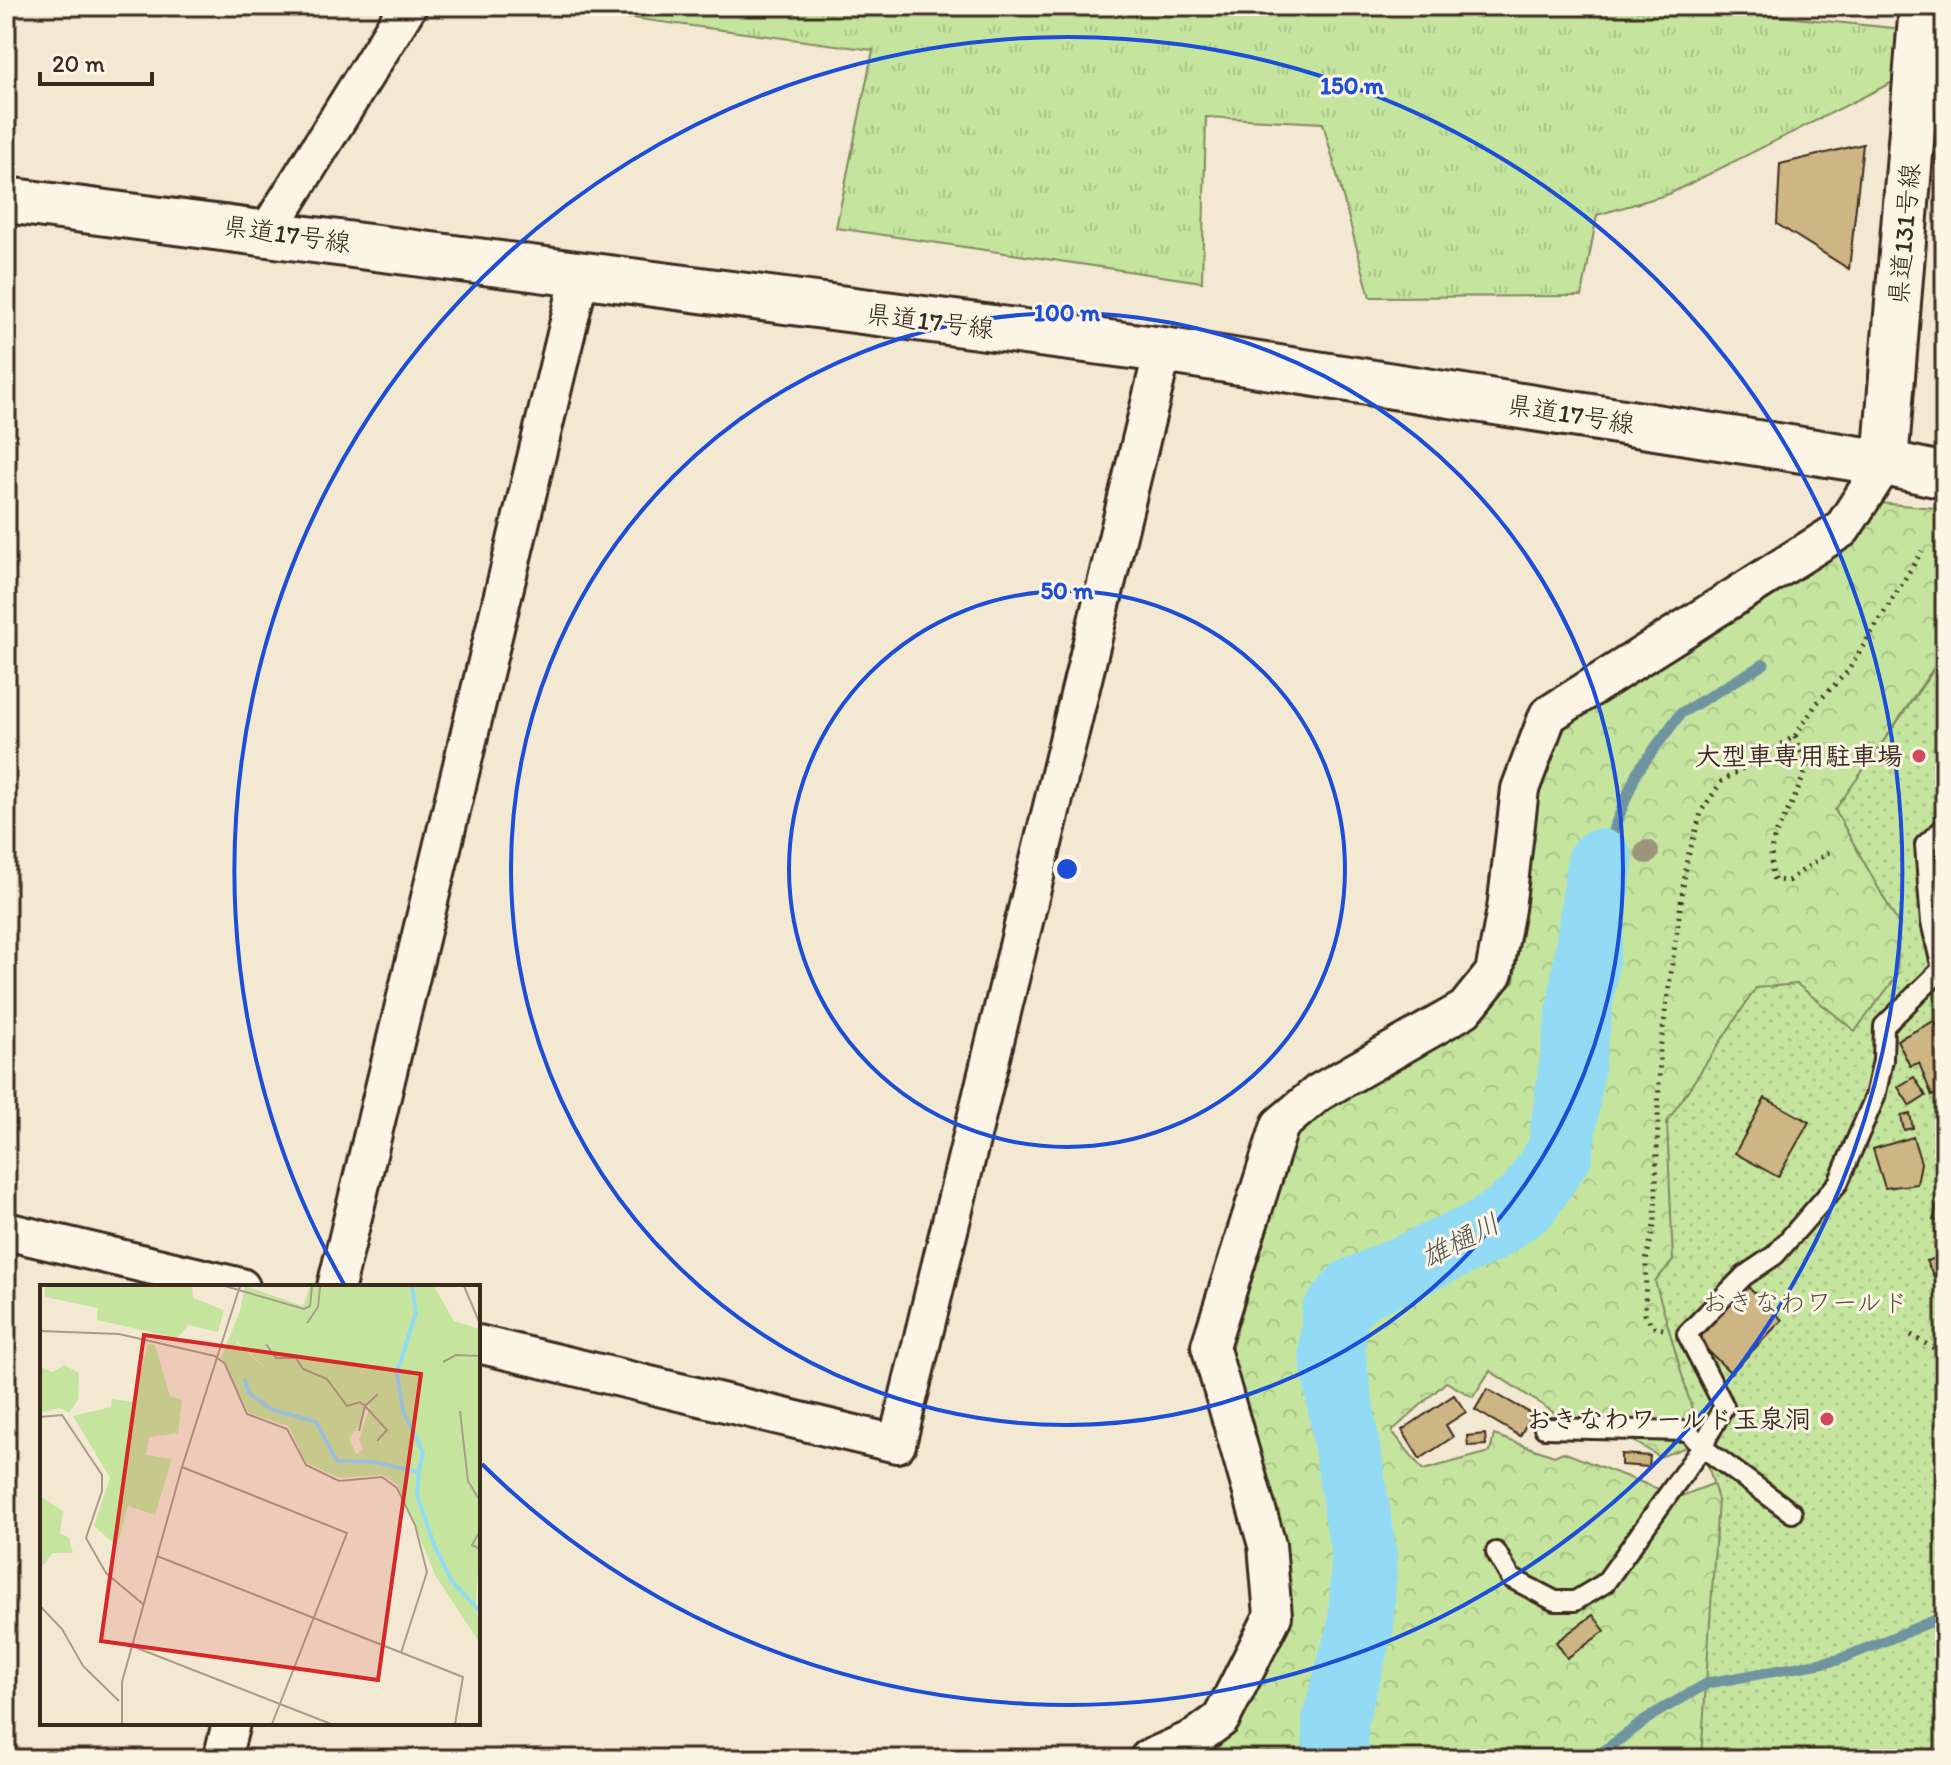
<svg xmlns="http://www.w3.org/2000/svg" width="1951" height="1765" font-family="Itim,'Klee One',sans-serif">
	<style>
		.grass { fill: url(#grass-tufts); stroke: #80885e; stroke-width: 2 }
		.forest { fill: url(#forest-crowns); stroke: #80885e; stroke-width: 2 }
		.park { fill: url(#park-dots); stroke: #80885e; stroke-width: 2 }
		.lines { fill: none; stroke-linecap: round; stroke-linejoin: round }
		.stream { stroke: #70949f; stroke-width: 11 }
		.river { stroke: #93daf5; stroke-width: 66 }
		.building { fill: #cdb584; stroke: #3b2a1e; stroke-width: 2 }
		.lane-casing { stroke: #3b2a1e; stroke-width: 24 }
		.street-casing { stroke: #3b2a1e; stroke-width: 42 }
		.secondary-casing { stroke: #3b2a1e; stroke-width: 50 }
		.path { stroke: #3b2a1e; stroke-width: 5; stroke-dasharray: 2 6; stroke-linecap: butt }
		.lane { stroke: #fcf5e5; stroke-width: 18 }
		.street { stroke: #fcf5e5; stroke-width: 36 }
		.secondary { stroke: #fcf5e5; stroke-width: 44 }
		.tree { fill: #9d947d }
		.ring { fill: none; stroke: #1d4ed8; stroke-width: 4 }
		.poi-dot { fill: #d1495b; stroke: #fcf5e5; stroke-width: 3 }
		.labels { text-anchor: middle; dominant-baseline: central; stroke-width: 6; stroke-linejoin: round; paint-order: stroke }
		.street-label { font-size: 26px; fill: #3b2a1e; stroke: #fcf5e5 }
		.poi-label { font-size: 26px; font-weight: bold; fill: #3b2a1e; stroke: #fcf5e5; text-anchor: end }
		.park-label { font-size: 26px; fill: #574f38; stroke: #fcf5e5 }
		.water-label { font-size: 28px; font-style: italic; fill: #515654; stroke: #fcf5e5 }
		.inset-river { fill: none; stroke: #93daf5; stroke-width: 4 }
		.inset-road { fill: none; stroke: #a99c8a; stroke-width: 2 }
		.view { fill: #d62828; fill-opacity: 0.15; stroke: #d62828; stroke-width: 4 }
		.inset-edge { fill: none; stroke: #3b2a1e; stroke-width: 4 }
		.centre { fill: #1d4ed8; stroke: #fcf5e5; stroke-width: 4 }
		.ring-label { font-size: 24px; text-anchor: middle; font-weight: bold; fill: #1d4ed8; stroke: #fcf5e5; stroke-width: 6; stroke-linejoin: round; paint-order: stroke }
	</style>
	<defs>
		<pattern id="grass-tufts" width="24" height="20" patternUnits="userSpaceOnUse" patternTransform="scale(2)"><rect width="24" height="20" fill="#c5e59e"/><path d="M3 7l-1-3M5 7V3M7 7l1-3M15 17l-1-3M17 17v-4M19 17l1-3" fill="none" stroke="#aac588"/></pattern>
		<pattern id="forest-crowns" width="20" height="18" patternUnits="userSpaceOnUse" patternTransform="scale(2)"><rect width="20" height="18" fill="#c5e59e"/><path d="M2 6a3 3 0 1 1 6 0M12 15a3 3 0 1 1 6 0" fill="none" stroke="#aac588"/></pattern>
		<pattern id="park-dots" width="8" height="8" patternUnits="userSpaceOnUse" patternTransform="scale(2)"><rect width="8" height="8" fill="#c5e59e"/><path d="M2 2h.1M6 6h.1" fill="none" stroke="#aac588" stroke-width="1.8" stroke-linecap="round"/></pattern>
	</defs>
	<rect width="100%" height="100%" fill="#f3e8d2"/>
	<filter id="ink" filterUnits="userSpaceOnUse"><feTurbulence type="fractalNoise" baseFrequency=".0125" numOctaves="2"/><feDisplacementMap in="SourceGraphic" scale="16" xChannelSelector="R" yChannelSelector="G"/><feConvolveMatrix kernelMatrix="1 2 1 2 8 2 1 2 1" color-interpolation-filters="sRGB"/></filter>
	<g filter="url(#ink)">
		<!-- grass -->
		<polygon class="grass" points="614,6 1678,6 1902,29 1899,79 1669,194 1597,215 1582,296 1370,297 1323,123 1206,117 1202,282 836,228 873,50 609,15"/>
		<!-- forest -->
		<polygon class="forest" points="1879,503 1945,509 1945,651 1849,792 1921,974 1705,1394 1697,1443 1660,1457 1615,1430 1587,1434 1490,1371 1473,1397 1446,1382 1392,1431 1423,1470 1490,1452 1494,1435 1554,1456 1563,1452 1679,1497 1723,1480 1945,1759 1199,1759 1215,1751 1239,1721 1291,1620 1281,1538 1230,1353 1298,1125 1468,1023 1514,982 1537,793 1561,725 1861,535"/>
		<!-- park -->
		<polygon class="park" points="1945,654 1945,1759 1701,1759 1718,1500 1655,1281 1673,1261 1667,1122 1756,988 1797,984 1855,1031 1897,976 1899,925 1835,810"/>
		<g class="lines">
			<!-- stream -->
			<g class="stream">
				<polyline points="1600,862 1637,772 1681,713 1764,664"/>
				<polyline points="1593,1759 1654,1714 1708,1683 1838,1660 1945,1616"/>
			</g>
			<!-- river -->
			<polyline class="river" points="1336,1759 1335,1719 1361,1626 1364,1555 1332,1353 1334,1315 1353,1291 1487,1231 1527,1202 1560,1152 1600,862"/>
		</g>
		<!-- building -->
		<g class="building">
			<polygon points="1863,144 1849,269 1777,224 1780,164"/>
			<polygon points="1934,1021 1945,1036 1945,1090 1932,1096 1919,1063 1910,1066 1897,1040"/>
			<polygon points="1914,1077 1926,1096 1910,1106 1898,1087"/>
			<polygon points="1765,1098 1809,1122 1778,1177 1735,1153"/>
			<polygon points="1910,1114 1913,1128 1904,1130 1901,1116"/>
			<polygon points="1913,1137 1921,1163 1917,1184 1885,1188 1873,1149"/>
			<polygon points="1945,1194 1945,1223 1933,1220 1938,1203"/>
			<polygon points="1945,1256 1945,1297 1926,1261"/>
			<polygon points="1746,1285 1782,1320 1731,1373 1695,1338"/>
			<polygon points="1487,1389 1532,1414 1520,1436 1475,1410"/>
			<polygon points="1454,1395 1466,1412 1446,1425 1453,1437 1420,1459 1402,1430"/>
			<polygon points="1485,1434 1486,1445 1468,1446 1467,1436"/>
			<polygon points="1621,1454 1650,1456 1649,1467 1621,1465"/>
			<polygon points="1593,1615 1605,1631 1567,1658 1556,1642"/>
		</g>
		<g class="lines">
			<defs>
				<g id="lane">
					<polyline points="1792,1513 1702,1447 1724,1406 1687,1334 1744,1276 1775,1255 1838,1183 1875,1097 1883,1060 1884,1026 1942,969 1931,922 1925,845 1945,827"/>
					<polyline points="1496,1552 1511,1578 1555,1601 1575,1601 1605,1583 1702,1447 1688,1431 1544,1428"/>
				</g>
				<g id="street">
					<polyline points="268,231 408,6"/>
					<polyline points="6,1231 241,1287"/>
					<polyline points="336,1287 580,276"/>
					<polyline points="478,1344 897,1444 1163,350"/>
					<polyline points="222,1759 231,1723"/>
					<polyline points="1148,1759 1195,1738 1221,1719 1273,1616 1267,1545 1210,1346 1280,1125 1318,1093 1465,1009 1494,973 1506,909 1520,789 1548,715 1842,529 1885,463"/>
				</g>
				<g id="secondary">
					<polyline points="6,200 1163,350 1885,463 1945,476"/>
					<polyline points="1885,463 1922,6"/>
				</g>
			</defs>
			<!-- lane casing -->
			<use href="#lane" class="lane-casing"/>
			<!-- street casing -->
			<use href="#street" class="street-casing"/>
			<!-- secondary casing -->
			<use href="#secondary" class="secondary-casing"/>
			<!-- path -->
			<g class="path">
				<path d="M1795,736l12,32c-6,13 -11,28 -18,41 -16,31 -22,35 -15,71l14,1 42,-30"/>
				<polyline points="1663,1329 1653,1327 1645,1314 1646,1261 1655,1221 1660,1050 1687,860 1702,810 1722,781 1795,736 1817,703 1848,671 1922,551"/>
				<polyline points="1911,1335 1945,1355"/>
			</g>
			<!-- lane -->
			<use href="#lane" class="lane"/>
			<!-- street -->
			<use href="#street" class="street"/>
			<!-- secondary -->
			<use href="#secondary" class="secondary"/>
		</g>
		<!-- trees -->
		<circle class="tree" cx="1647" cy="852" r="12"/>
	</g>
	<!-- distance rings -->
	<g class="ring">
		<circle cx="1067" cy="869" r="278"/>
		<circle cx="1067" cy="869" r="556"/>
		<path d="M345 1286A834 834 0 1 1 482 1464"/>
	</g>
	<!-- markers -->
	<g class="poi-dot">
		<circle cx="1919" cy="756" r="8"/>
		<circle cx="1827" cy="1419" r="8"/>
	</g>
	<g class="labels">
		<!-- street labels -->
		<g class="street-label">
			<text transform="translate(287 234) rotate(8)">県道17号線</text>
			<text transform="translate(1904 234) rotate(-85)">県道131号線</text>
			<text transform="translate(930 321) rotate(7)">県道17号線</text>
			<text transform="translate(1571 414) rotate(9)">県道17号線</text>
		</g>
		<!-- poi labels -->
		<g class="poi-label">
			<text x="1903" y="756">大型車専用駐車場</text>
			<text x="1811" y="1419">おきなわワールド玉泉洞</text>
		</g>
		<!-- park labels -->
		<g class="park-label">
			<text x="1805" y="1302">おきなわワールド</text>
		</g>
		<!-- water labels -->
		<g class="water-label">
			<text transform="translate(1460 1240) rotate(-27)">雄樋川</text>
		</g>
	</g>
	<!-- overview -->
	<g transform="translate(40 1285)">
		<rect width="440" height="440" fill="#f3e8d2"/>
		<path d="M108,59l7,1 15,51 12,4 -4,33 -29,4 -3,18 26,4 -17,56 -27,-9 -11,40 -23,-20 16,-48 -37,-62 38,-9 1,-8 21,3z" fill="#c5e59e"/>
		<path d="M5,1h147l1,12 31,12 -6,22 -29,-7 -12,13 -80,-18 1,-12 -53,-11zM203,18l-7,39 30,27 30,-7 42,35 -5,4 -11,-7 4,-6 -19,-14 -10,13 18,16 50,4 -4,17 -12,14 7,16 7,-4 -4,-11 12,-35 9,-11 -5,-21 12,-20 16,-3 19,20 6,40 23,6 11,64 -4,11h10l12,16v18l-10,21h-14l-2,6 13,9 13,-22 -4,64 4,41 -45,-68 -37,-90 -15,-10 -43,3 -34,-15 -18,-37 -39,-13 -28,-55zM24,80l15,8 -1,27 -9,13 -9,-5 -20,5v-46l13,5zM0,211l23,15 -3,22 9,5 4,15h-21l-8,12 -4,-2z" fill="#c5e59e"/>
		<path d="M205,1l58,20 7,-20h124l20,35 26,8v182l-26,-18 -4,-57 -10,-17 -66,-14 -36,5 -24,-5 -19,-17 8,-15 -7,-7 -27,5 -35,-32zM440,231v47h-16l-13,-11 2,-9 16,-2z" fill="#c5e59e"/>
		<path class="inset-river" d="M372,1l4,26 -19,61 6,38 20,41 -4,20M204,94l6,15 21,15M231,124l45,13 21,39 38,1 44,10 -2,23 18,52 17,34 28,30"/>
		<path class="inset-road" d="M185,1l79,23 6,-3 2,-20M424,1l16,38M267,38l11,-16 2,-20M0,46l79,3 96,22M226,59l10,14h20l7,11 24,10 20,27 13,-4 5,4 13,-12M175,71l10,8 22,50 40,15 19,36 33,16 43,-4 15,11 18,37 12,47 -26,81M403,77l13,-7 24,1M420,126l8,70 12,20M0,132l22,-2 40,60v16l-16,47 20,35 37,31M319,146l6,-25 22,24 -10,11M142,182l165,66 -75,191M440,246l-8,14 8,4M117,271l306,121 -8,47M0,321l22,23 21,37 36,35M92,361l199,78M82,439v-42l60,-215 58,-181"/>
		<path class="view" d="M104,50l277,39 -43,306 -277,-39z"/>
		<rect width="440" height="440" class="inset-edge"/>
	</g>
	<circle cx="1067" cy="869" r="12" class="centre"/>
	<g class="ring-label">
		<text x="1352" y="94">150 m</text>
		<text x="1067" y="321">100 m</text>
		<text x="1067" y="599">50 m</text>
	</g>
	<!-- margin -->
	<rect width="1951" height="1765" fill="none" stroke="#fcf5e5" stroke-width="32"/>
	<rect x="16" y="16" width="1919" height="1733" fill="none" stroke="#3b2a1e" stroke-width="3" filter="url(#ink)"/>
	<!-- scale -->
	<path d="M40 72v12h112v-12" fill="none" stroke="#3b2a1e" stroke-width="4"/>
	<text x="52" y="72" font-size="24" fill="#3b2a1e" stroke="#fcf5e5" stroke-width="6" paint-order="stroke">20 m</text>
</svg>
